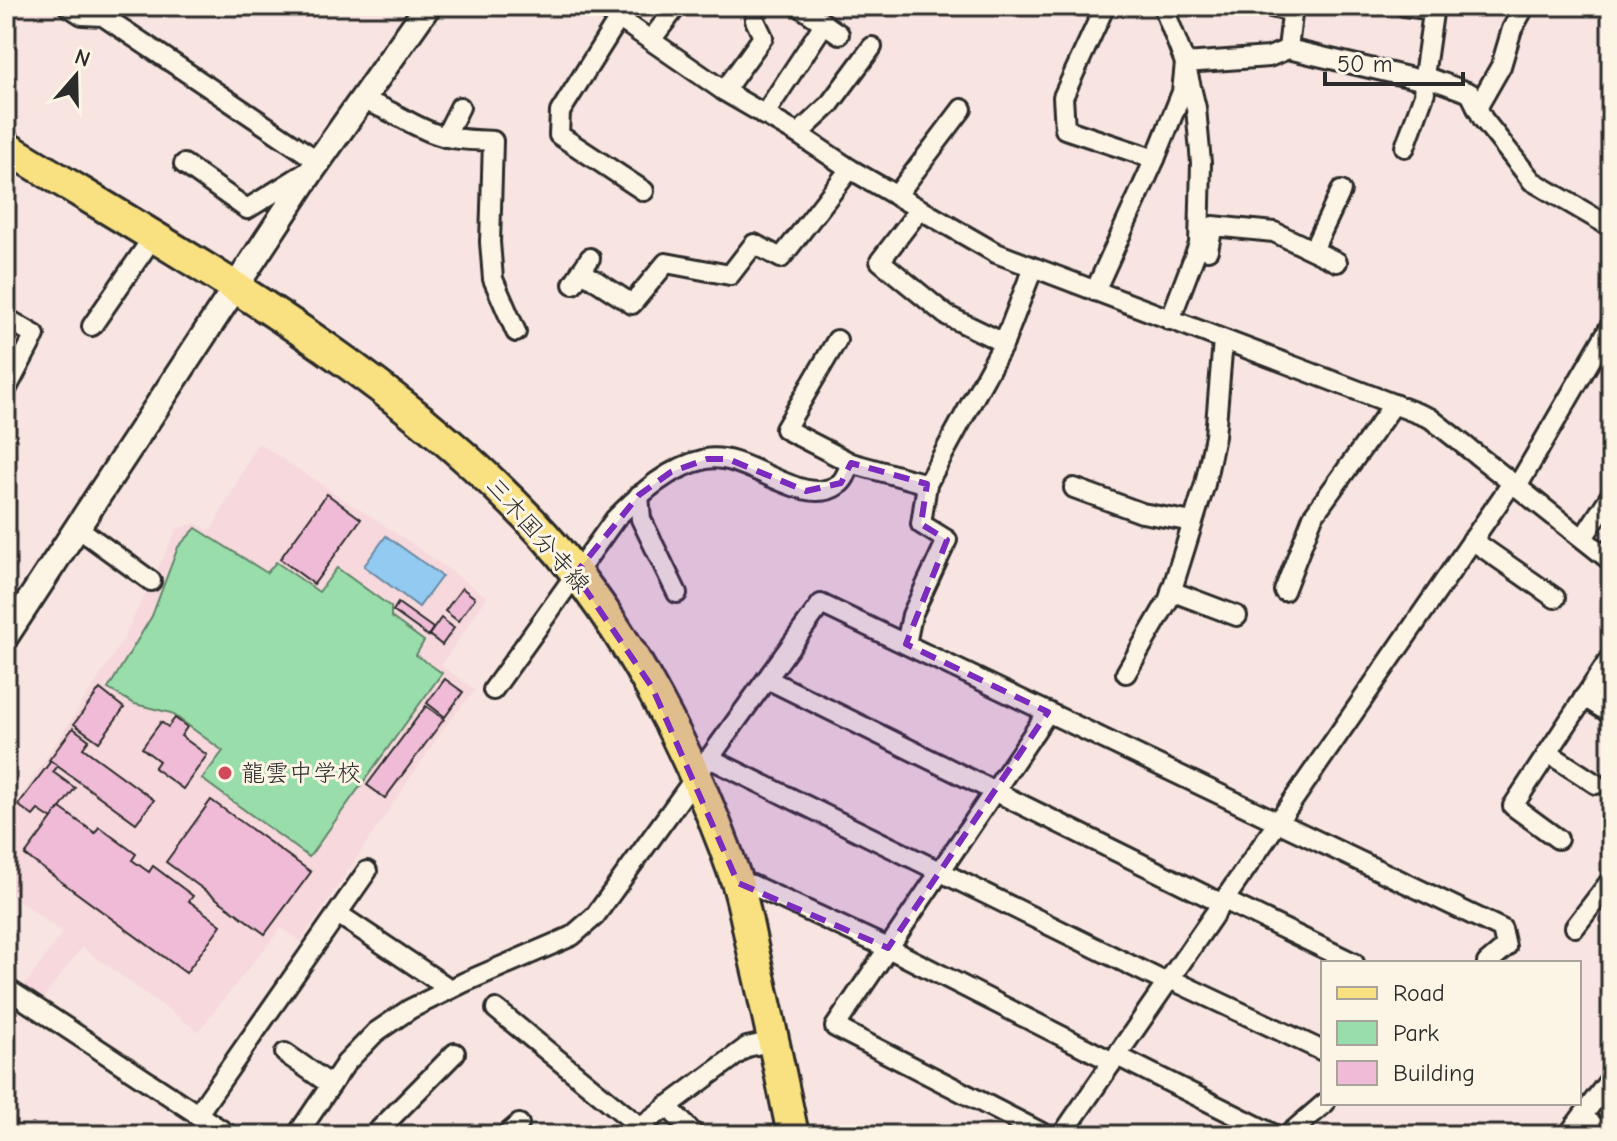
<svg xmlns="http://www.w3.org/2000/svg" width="1617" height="1141" font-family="'Comic Neue','Klee One',sans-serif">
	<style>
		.built { fill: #f6d8dd }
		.green { fill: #99deaa; stroke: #62846a; stroke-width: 2 }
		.water { fill: #92caf1; stroke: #698aa2; stroke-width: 2 }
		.building { fill: #f0bbd6; stroke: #2b2b2b; stroke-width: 2 }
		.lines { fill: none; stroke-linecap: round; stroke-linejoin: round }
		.minor-casing { stroke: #2b2b2b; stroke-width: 24 }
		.tertiary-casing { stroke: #2b2b2b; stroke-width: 30 }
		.primary-casing { stroke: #2b2b2b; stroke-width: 36 }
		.minor { stroke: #fcf5e5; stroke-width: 18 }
		.tertiary { stroke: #fcf5e5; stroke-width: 24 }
		.primary { stroke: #f9e181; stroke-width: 30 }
		.marked { fill: #7b2cbf; fill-opacity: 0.2; stroke: #7b2cbf; stroke-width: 6; stroke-dasharray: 16 10; stroke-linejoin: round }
		.poi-dot { fill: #d1495b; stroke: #fcf5e5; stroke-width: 3 }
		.labels { text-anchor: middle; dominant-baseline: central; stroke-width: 6; stroke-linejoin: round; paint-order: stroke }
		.street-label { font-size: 24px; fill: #2b2b2b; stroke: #fcf5e5 }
		.poi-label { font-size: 24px; fill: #2b2b2b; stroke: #fcf5e5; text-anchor: start }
	</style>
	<rect width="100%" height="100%" fill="#f8e4e0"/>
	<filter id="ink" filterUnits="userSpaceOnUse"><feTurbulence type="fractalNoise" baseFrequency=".0125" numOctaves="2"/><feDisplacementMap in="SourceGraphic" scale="16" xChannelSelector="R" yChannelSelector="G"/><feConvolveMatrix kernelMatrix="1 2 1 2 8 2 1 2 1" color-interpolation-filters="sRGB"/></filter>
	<g filter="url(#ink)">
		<!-- built -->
		<polygon class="built" points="258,443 414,545 487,597 441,665 475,690 445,726 301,941 281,928 198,1031 82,947 46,994 41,1005 16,991 29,980 63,932 6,891 6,820 122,642 177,529 196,523 208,530 212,529"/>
		<!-- green -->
		<polygon class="green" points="196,528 267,573 276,562 319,592 337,568 391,607 391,617 424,641 416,655 442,673 309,857 202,779 223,751 171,713 135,704 108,689 152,616 178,547"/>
		<!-- water -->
		<polygon class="water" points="386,536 442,576 419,607 364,566"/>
		<!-- building -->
		<g class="building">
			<polygon points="327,494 361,519 314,584 280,559"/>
			<polygon points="462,588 475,598 458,621 445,611"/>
			<polygon points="398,603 433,628 428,636 393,611"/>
			<polygon points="441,618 454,628 442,645 429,635"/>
			<polygon points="445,679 463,692 445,717 427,703"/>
			<polygon points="100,689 124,708 99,742 74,724"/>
			<polygon points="426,706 444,719 385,798 367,785"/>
			<polygon points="175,718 187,727 181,736 207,755 183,789 154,768 159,761 142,748 161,722 168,727"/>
			<polygon points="73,728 89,740 83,748 154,800 136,823 49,760"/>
			<polygon points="51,761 58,766 53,772 75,788 52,819 38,810 33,816 18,805"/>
			<polygon points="211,800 311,872 265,934 166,862"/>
			<polygon points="60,808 95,833 99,827 136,854 132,860 149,872 153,866 193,896 189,901 221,925 186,973 25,855"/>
		</g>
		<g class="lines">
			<defs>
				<g id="minor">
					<polyline points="68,6 82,15 103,16 318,161"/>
					<polyline points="601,6 724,91 798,134 850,169 996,253 1430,418 1611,561"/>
					<polyline points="799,6 839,34"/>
					<polyline points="1105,6 1063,97 1065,129 1155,159 1182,92 1185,63"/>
					<polyline points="1163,6 1185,63 1196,108 1201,163 1199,244 1170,320"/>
					<polyline points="1267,6 1293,12"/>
					<polyline points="1293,6 1288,49 1421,80 1424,76 1434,6"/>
					<polyline points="1404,6 1434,10"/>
					<polyline points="619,18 560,112 559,135 644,191"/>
					<polyline points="651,40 677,6"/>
					<polyline points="1185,63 1269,57 1288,49"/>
					<polyline points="1424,76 1470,93 1483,119 1532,181 1611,227"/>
					<polyline points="724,91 763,37 755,20"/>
					<path d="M360,100c29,7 49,25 76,34 17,6 38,6 57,7l-3,101 3,37 23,53"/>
					<polyline points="1477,108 1501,66 1512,29 1525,6"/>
					<polyline points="764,115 824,24"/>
					<polyline points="798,134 829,105 872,47"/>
					<polyline points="445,137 460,107"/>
					<polyline points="1405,147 1425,92 1421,80"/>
					<polyline points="184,164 247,209 310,170"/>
					<polyline points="896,196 962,109"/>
					<polyline points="920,209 880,261 946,315 1004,343"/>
					<polyline points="1208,250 1213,226 1274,232 1337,262"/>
					<polyline points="1313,250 1341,191"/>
					<polyline points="581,271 632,304 666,263 730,275 754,244 781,258 850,169"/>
					<polyline points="573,284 590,258"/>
					<polyline points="1095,291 1155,159"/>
					<polyline points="6,318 35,335 6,390"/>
					<polyline points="92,326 153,237"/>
					<polyline points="837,340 785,429 851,463 927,484 921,524 947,540 912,615 906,644"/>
					<polyline points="927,484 1004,343 1033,268"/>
					<polyline points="1517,487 1611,325"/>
					<polyline points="1074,488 1142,513 1193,522"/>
					<polyline points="639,495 641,519 677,593"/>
					<polyline points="78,528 151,581"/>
					<polyline points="1583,538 1611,495"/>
					<polyline points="1472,540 1555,598"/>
					<polyline points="1171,591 1237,616"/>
					<polyline points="1284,591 1313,516 1394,404"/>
					<polyline points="1126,673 1169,599 1205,484 1215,436 1223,340"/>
					<polyline points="767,679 1221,903"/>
					<path d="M493,690l122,-171c26,-26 54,-52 91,-60 41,-8 98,52 133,25 6,-4 9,-14 12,-21"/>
					<polyline points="1584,697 1611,714"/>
					<polyline points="1548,753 1596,784"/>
					<polyline points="709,758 1167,983"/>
					<polyline points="1558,839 1513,806 1611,657"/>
					<polyline points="738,883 752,885 888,948 1113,1062"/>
					<polyline points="1224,900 1354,963"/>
					<polyline points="344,918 450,989"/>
					<polyline points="1575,927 1611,880"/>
					<polyline points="1170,979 1323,1051"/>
					<polyline points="6,988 229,1135"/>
					<polyline points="496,1009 639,1126"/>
					<polyline points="285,1053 331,1085"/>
					<polyline points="1117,1056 1275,1135"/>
					<polyline points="667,1106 695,1135"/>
					<polyline points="197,1115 367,871"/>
					<polyline points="1583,1117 1606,1135"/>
					<polyline points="297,1135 346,1063 376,1032 410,1009 465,982 572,936 595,916 821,604 1502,929 1506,947 1487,963"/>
					<polyline points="374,1135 455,1053"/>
					<polyline points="506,1135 519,1124"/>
					<polyline points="629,1135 747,1047 774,1041"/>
					<polyline points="1046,1135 835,1027 1048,712"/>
					<polyline points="1062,1135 1512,483"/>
					<polyline points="1288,1135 1325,1103"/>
					<polyline points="1568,1135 1611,1078"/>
				</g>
				<polyline id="tertiary" points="6,636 313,169 428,6"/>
				<path id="primary" d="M6,147c188,115 388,224 538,388 85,94 152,227 193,347 8,25 12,52 18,77 14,59 26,117 38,176"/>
			</defs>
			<!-- minor casing -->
			<use href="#minor" class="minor-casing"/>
			<!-- tertiary casing -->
			<use href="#tertiary" class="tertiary-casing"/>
			<!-- primary casing -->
			<use href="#primary" class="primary-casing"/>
			<!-- minor -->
			<use href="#minor" class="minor"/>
			<!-- tertiary -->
			<use href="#tertiary" class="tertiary"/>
			<!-- primary -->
			<use href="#primary" class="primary"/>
		</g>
	</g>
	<!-- marked area -->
	<path class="marked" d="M707,459h21l78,32 35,-8 10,-20 76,21 -6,40 26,16 -41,104 142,68 -160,236 -150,-65 -86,-196 -77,-113 64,-79 32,-23z"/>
	<!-- markers -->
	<circle class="poi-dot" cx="225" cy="773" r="8"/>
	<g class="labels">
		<!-- street labels -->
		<g class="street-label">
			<text transform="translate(538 535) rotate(49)">三木国分寺線</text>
		</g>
		<!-- poi labels -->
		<g class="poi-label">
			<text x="241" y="773">龍雲中学校</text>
		</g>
	</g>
	<!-- margin -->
	<rect width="1617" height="1141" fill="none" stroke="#fcf5e5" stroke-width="32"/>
	<rect x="16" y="16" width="1585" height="1109" fill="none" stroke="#2b2b2b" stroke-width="3" filter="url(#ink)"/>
	<!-- legend -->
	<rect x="1321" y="961" width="260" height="144" fill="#fcf5e5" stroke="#a8a49b" stroke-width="2"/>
	<rect x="1337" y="987" width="40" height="12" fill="#f9e181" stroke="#a8a49b" stroke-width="2"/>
	<text x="1393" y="1001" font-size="24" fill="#2b2b2b">Road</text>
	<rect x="1337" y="1021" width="40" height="24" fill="#99deaa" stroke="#a8a49b" stroke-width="2"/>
	<text x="1393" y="1041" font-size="24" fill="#2b2b2b">Park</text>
	<rect x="1337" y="1061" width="40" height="24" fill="#f0bbd6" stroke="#a8a49b" stroke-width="2"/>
	<text x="1393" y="1081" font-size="24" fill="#2b2b2b">Building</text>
	<!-- north arrow -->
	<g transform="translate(76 76) rotate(20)" stroke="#fcf5e5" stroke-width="6" paint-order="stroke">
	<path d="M0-6L14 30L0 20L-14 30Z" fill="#2b2b2b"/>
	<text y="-12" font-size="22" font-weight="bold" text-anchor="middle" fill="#2b2b2b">N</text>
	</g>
	<!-- scale -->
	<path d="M1325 72v12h138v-12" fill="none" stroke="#2b2b2b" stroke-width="4"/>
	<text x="1337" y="72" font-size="24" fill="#2b2b2b" stroke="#fcf5e5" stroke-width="6" paint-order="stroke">50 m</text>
</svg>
